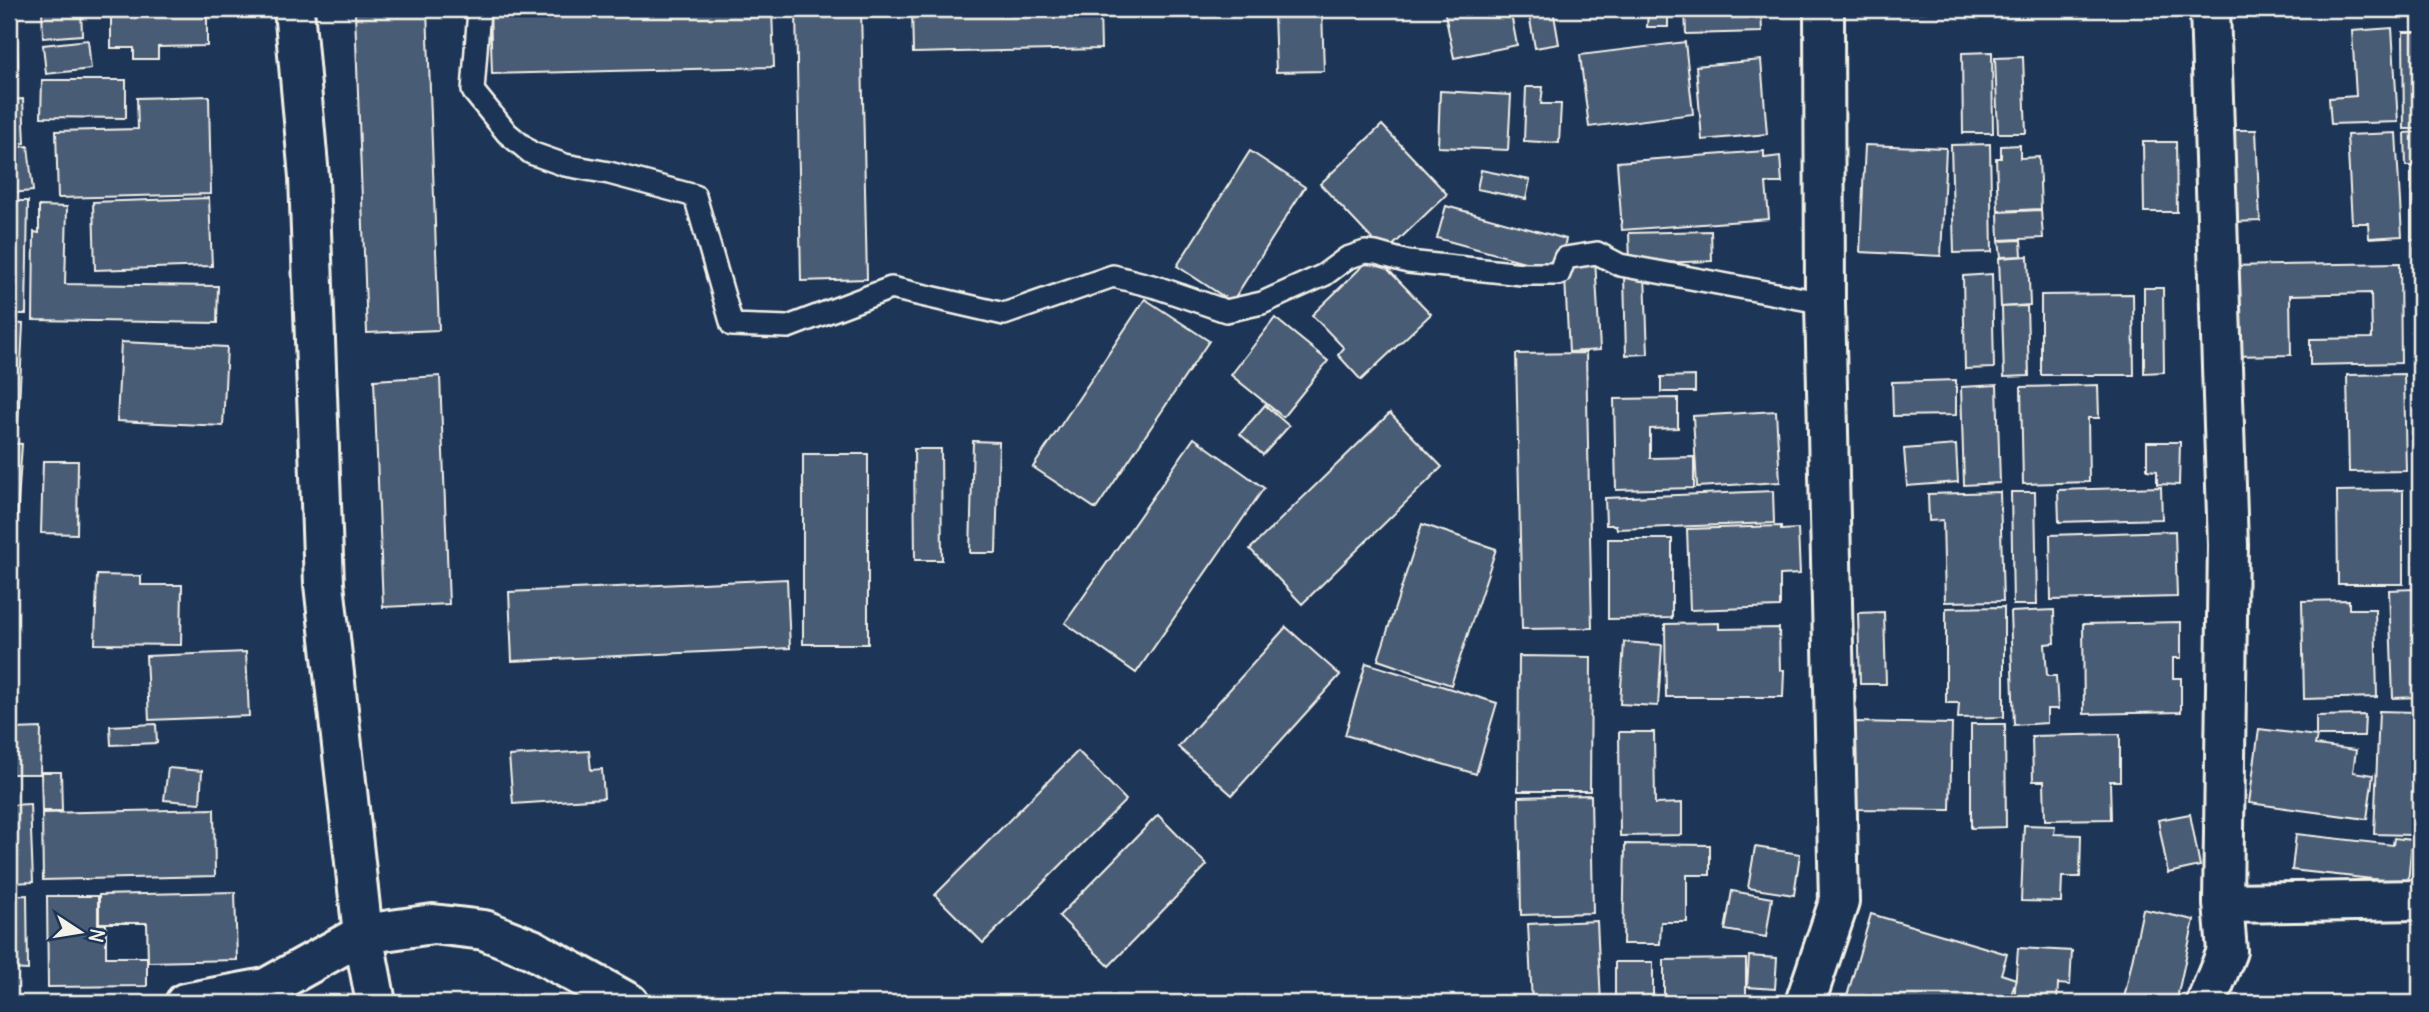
<svg xmlns="http://www.w3.org/2000/svg" width="2429" height="1012" font-family="Delius,sans-serif">
	<style>
		.building { fill: #485b74; stroke: #f4f1e8; stroke-width: 2 }
		.lines { fill: none; stroke-linecap: round; stroke-linejoin: round }
		.service-casing { stroke: #f4f1e8; stroke-width: 26 }
		.minor-casing { stroke: #f4f1e8; stroke-width: 44 }
		.service { stroke: #1d3557; stroke-width: 21 }
		.minor { stroke: #1d3557; stroke-width: 38 }
	</style>
	<rect width="100%" height="100%" fill="#1d3557"/>
	<filter id="ink" filterUnits="userSpaceOnUse"><feTurbulence type="fractalNoise" baseFrequency=".0143" numOctaves="2"/><feDisplacementMap in="SourceGraphic" scale="14" xChannelSelector="R" yChannelSelector="G"/><feConvolveMatrix kernelMatrix="1 2 1 2 8 2 1 2 1" color-interpolation-filters="sRGB"/></filter>
	<g filter="url(#ink)">
		<!-- building -->
		<g class="building">
			<polygon points="9,9 15,9 18,66 9,67"/>
			<polygon points="42,9 81,9 82,35 43,38"/>
			<polygon points="111,9 207,9 207,46 158,47 158,59 134,59 134,48 111,48"/>
			<polygon points="490,9 772,9 774,67 492,74"/>
			<polygon points="796,9 861,9 867,279 801,281"/>
			<polygon points="912,9 1100,9 1101,49 913,53"/>
			<polygon points="1444,9 1510,9 1517,45 1454,58"/>
			<polygon points="1528,9 1553,9 1559,44 1535,48"/>
			<polygon points="1685,9 1761,9 1762,32 1686,34"/>
			<polygon points="1879,9 1954,9 1880,16"/>
			<polygon points="427,10 439,330 367,333 355,13"/>
			<polygon points="1668,10 1668,27 1647,27 1648,11"/>
			<polygon points="1322,11 1324,71 1276,72 1274,13"/>
			<polygon points="2392,28 2398,122 2331,124 2329,98 2356,96 2352,31"/>
			<polygon points="2403,32 2420,32 2420,129 2404,129"/>
			<polygon points="88,40 91,69 46,74 43,45"/>
			<polygon points="1685,42 1693,114 1589,127 1580,55"/>
			<polygon points="1992,52 1993,133 1963,133 1962,53"/>
			<polygon points="2023,57 2026,133 1998,133 1995,58"/>
			<polygon points="1761,60 1767,134 1702,140 1696,66"/>
			<polygon points="42,80 126,80 126,118 41,117"/>
			<polygon points="1526,87 1543,87 1541,104 1561,104 1559,143 1524,141"/>
			<polygon points="1440,91 1511,95 1508,150 1438,147"/>
			<polygon points="209,96 211,194 58,198 56,131 138,129 137,98"/>
			<polygon points="23,99 25,143 9,144 9,100"/>
			<polygon points="1382,125 1447,194 1385,253 1320,184"/>
			<polygon points="2229,130 2256,130 2260,221 2233,222"/>
			<polygon points="2420,132 2420,166 2406,166 2405,133"/>
			<polygon points="2396,133 2402,236 2369,238 2368,223 2352,223 2347,135"/>
			<polygon points="2143,142 2176,142 2177,212 2144,212"/>
			<polygon points="1990,144 1992,252 1954,253 1951,145"/>
			<polygon points="1865,145 1946,148 1941,256 1860,252"/>
			<polygon points="2020,145 2020,158 2039,157 2041,209 1998,211 1996,158 2001,158 2001,146"/>
			<polygon points="28,146 33,191 9,193 9,148"/>
			<polygon points="1250,151 1305,187 1232,302 1177,266"/>
			<polygon points="1764,151 1764,158 1780,156 1782,183 1766,183 1769,219 1622,230 1617,162"/>
			<rect x="2411" y="167" width="9" height="73"/>
			<polygon points="1481,170 1530,180 1526,199 1477,189"/>
			<polygon points="209,198 212,266 95,270 93,202"/>
			<polygon points="9,201 28,201 26,314 9,314"/>
			<polygon points="39,206 67,207 65,284 218,286 217,323 33,320 34,232 39,233"/>
			<polygon points="1446,206 1566,239 1558,271 1437,238"/>
			<polygon points="2041,210 2043,238 1999,240 1998,212"/>
			<polygon points="1711,231 1712,261 1630,264 1629,233"/>
			<polygon points="2021,240 2022,256 2001,257 1999,241"/>
			<polygon points="2414,248 2420,248 2420,365 2416,365"/>
			<polygon points="1374,255 1431,314 1361,380 1338,355 1344,348 1312,315"/>
			<polygon points="2028,256 2030,305 2001,307 1999,258"/>
			<polygon points="1595,258 1600,350 1569,352 1564,260"/>
			<polygon points="2400,263 2401,363 2310,365 2310,339 2372,338 2371,293 2290,295 2291,355 2226,356 2225,266"/>
			<polygon points="1992,274 1994,368 1965,369 1963,276"/>
			<polygon points="1624,275 1645,275 1648,354 1626,355"/>
			<polygon points="2144,288 2163,288 2164,372 2144,373"/>
			<polygon points="2133,294 2134,375 2041,375 2041,295"/>
			<polygon points="1145,299 1209,341 1096,509 1033,467"/>
			<polygon points="2027,306 2029,376 2004,377 2002,307"/>
			<polygon points="1275,318 1328,361 1283,417 1231,375"/>
			<polygon points="9,323 23,324 18,426 9,425"/>
			<polygon points="121,342 227,347 223,426 117,421"/>
			<polygon points="1586,353 1592,628 1522,629 1516,354"/>
			<polygon points="2418,371 2420,371 2420,470 2417,470"/>
			<polygon points="2404,374 2406,471 2349,472 2347,375"/>
			<polygon points="440,376 449,604 383,607 374,380"/>
			<polygon points="1695,376 1695,392 1661,392 1661,377"/>
			<polygon points="1956,380 1956,415 1893,416 1892,382"/>
			<polygon points="1997,385 2000,483 1964,485 1961,387"/>
			<polygon points="2098,385 2099,418 2088,418 2089,482 2023,484 2021,387"/>
			<polygon points="1678,398 1678,428 1650,429 1650,458 1694,457 1694,488 1616,490 1614,399"/>
			<polygon points="1265,405 1289,426 1263,455 1240,434"/>
			<polygon points="1776,411 1780,482 1697,487 1693,416"/>
			<polygon points="1390,413 1442,467 1302,604 1250,549"/>
			<polygon points="1194,438 1264,488 1136,673 1065,623"/>
			<polygon points="973,441 999,442 996,553 970,553"/>
			<polygon points="2147,442 2180,442 2179,485 2157,484 2157,471 2147,470"/>
			<polygon points="9,443 22,444 16,532 9,531"/>
			<polygon points="1956,445 1958,482 1907,486 1904,449"/>
			<polygon points="914,449 941,449 942,560 915,560"/>
			<rect x="803" y="454" width="65" height="190"/>
			<polygon points="43,461 78,461 77,534 41,533"/>
			<polygon points="2161,487 2162,519 2059,522 2058,490"/>
			<polygon points="2403,490 2403,584 2338,584 2337,491"/>
			<polygon points="1773,491 1774,523 1617,529 1616,525 1606,525 1605,498"/>
			<polygon points="2000,492 2003,601 1945,602 1943,520 1929,521 1928,494"/>
			<polygon points="2011,492 2035,492 2037,605 2013,605"/>
			<polygon points="1422,524 1496,549 1451,685 1378,660"/>
			<polygon points="1781,526 1781,530 1798,529 1800,574 1780,575 1780,607 1690,610 1687,529"/>
			<polygon points="2175,531 2177,597 2051,600 2050,535"/>
			<polygon points="1608,539 1672,539 1672,618 1608,619"/>
			<polygon points="97,575 141,576 141,585 182,585 181,645 95,644"/>
			<polygon points="787,579 790,648 512,661 509,592"/>
			<polygon points="2414,589 2419,697 2393,698 2389,590"/>
			<polygon points="2349,600 2349,609 2375,609 2377,697 2304,699 2302,601"/>
			<polygon points="2004,607 2004,717 1958,718 1959,703 1946,703 1946,608"/>
			<polygon points="2054,610 2055,643 2045,644 2047,676 2056,676 2058,709 2047,709 2047,723 2014,725 2010,612"/>
			<polygon points="1884,612 1886,684 1860,684 1858,613"/>
			<polygon points="2181,622 2181,658 2173,658 2173,678 2181,678 2181,712 2084,714 2083,624"/>
			<polygon points="1719,623 1719,629 1779,628 1780,670 1784,670 1783,697 1666,697 1665,624"/>
			<polygon points="1286,627 1340,675 1232,795 1178,747"/>
			<polygon points="1624,642 1662,645 1658,706 1620,704"/>
			<polygon points="246,652 249,716 149,720 146,656"/>
			<polygon points="1519,656 1591,657 1590,791 1518,791"/>
			<polygon points="9,662 14,662 11,737 9,737"/>
			<polygon points="1366,663 1497,703 1476,774 1345,735"/>
			<polygon points="2379,711 2416,712 2411,835 2374,834"/>
			<polygon points="2365,715 2364,736 2316,736 2316,716"/>
			<polygon points="1855,722 1952,724 1950,810 1853,809"/>
			<polygon points="156,724 157,743 111,745 110,726"/>
			<polygon points="1971,724 2005,724 2006,827 1971,828"/>
			<polygon points="41,728 40,774 12,774 13,729"/>
			<polygon points="2259,729 2317,736 2315,745 2356,750 2353,772 2373,775 2367,819 2249,803"/>
			<polygon points="1619,732 1654,732 1655,804 1682,803 1682,835 1620,836"/>
			<polygon points="2120,734 2120,781 2110,781 2111,819 2045,820 2044,781 2033,781 2032,736"/>
			<polygon points="589,751 591,770 602,769 604,798 513,804 509,756"/>
			<polygon points="1078,751 1126,800 983,943 935,895"/>
			<polygon points="168,768 202,771 200,803 164,800"/>
			<polygon points="41,772 61,772 62,811 42,811"/>
			<polygon points="1591,795 1593,913 1521,915 1519,797"/>
			<polygon points="30,804 33,882 9,883 9,805"/>
			<polygon points="214,809 215,876 43,880 42,813"/>
			<polygon points="2190,814 2200,866 2168,873 2158,820"/>
			<polygon points="1158,815 1207,865 1109,966 1059,916"/>
			<polygon points="2024,825 2055,826 2054,834 2081,835 2080,877 2062,877 2061,902 2021,901"/>
			<polygon points="2296,834 2393,845 2394,838 2412,840 2408,883 2292,870"/>
			<polygon points="1625,844 1710,845 1710,875 1687,875 1687,922 1661,922 1660,944 1623,944"/>
			<polygon points="1755,847 1800,854 1794,895 1748,888"/>
			<polygon points="1732,891 1772,898 1766,937 1725,930"/>
			<polygon points="235,892 237,960 148,962 147,923 99,923 99,895"/>
			<polygon points="27,895 28,970 9,969 9,896"/>
			<polygon points="47,896 98,896 98,924 106,924 106,957 147,957 147,986 48,987"/>
			<polygon points="2143,909 2194,920 2176,1003 2123,1003"/>
			<polygon points="1871,914 2007,954 2001,974 2016,979 2009,1003 1845,1003"/>
			<polygon points="1597,921 1601,1003 1532,1003 1528,924"/>
			<polygon points="2018,948 2072,951 2070,985 2058,984 2057,1003 2014,1003"/>
			<polygon points="1749,956 1777,958 1775,989 1747,987"/>
			<polygon points="1746,959 1746,1002 1664,1003 1664,960"/>
			<rect x="1615" y="962" width="38" height="41"/>
		</g>
		<g class="lines">
			<defs>
				<polyline id="service" points="479,9 473,91 507,133 531,153 565,165 609,173 695,196 732,325 788,327 891,288 1004,314 1113,276 1156,287 1226,311 1262,303 1324,275 1347,258 1365,252 1376,253 1408,262 1522,274 1559,274 1565,258 1597,253 1620,265 1825,303"/>
				<g id="minor">
					<polyline points="294,9 309,177 324,584 363,934 376,1003"/>
					<polyline points="2223,903 2420,900"/>
					<polyline points="185,1003 266,988 363,934 433,924 484,930 532,949 629,1003"/>
					<polyline points="1805,1003 1839,902 1825,303 1824,9"/>
					<polyline points="2206,1003 2227,951 2223,903 2228,545 2210,9"/>
				</g>
			</defs>
			<!-- service casing -->
			<use href="#service" class="service-casing"/>
			<!-- minor casing -->
			<use href="#minor" class="minor-casing"/>
			<!-- service -->
			<use href="#service" class="service"/>
			<!-- minor -->
			<use href="#minor" class="minor"/>
		</g>
	</g>
	<!-- margin -->
	<rect width="2429" height="1012" fill="none" stroke="#1d3557" stroke-width="35"/>
	<rect x="18" y="18" width="2394" height="977" fill="none" stroke="#f4f1e8" stroke-width="2.5" filter="url(#ink)"/>
	<!-- north arrow -->
	<g transform="translate(80 932) rotate(102)" stroke="#1d3557" stroke-width="5" paint-order="stroke">
	<path d="M0-5L12 26L0 18L-12 26Z" fill="#f4f1e8"/>
	<text y="-10" font-size="19" font-weight="bold" text-anchor="middle" fill="#f4f1e8">N</text>
	</g>
</svg>
